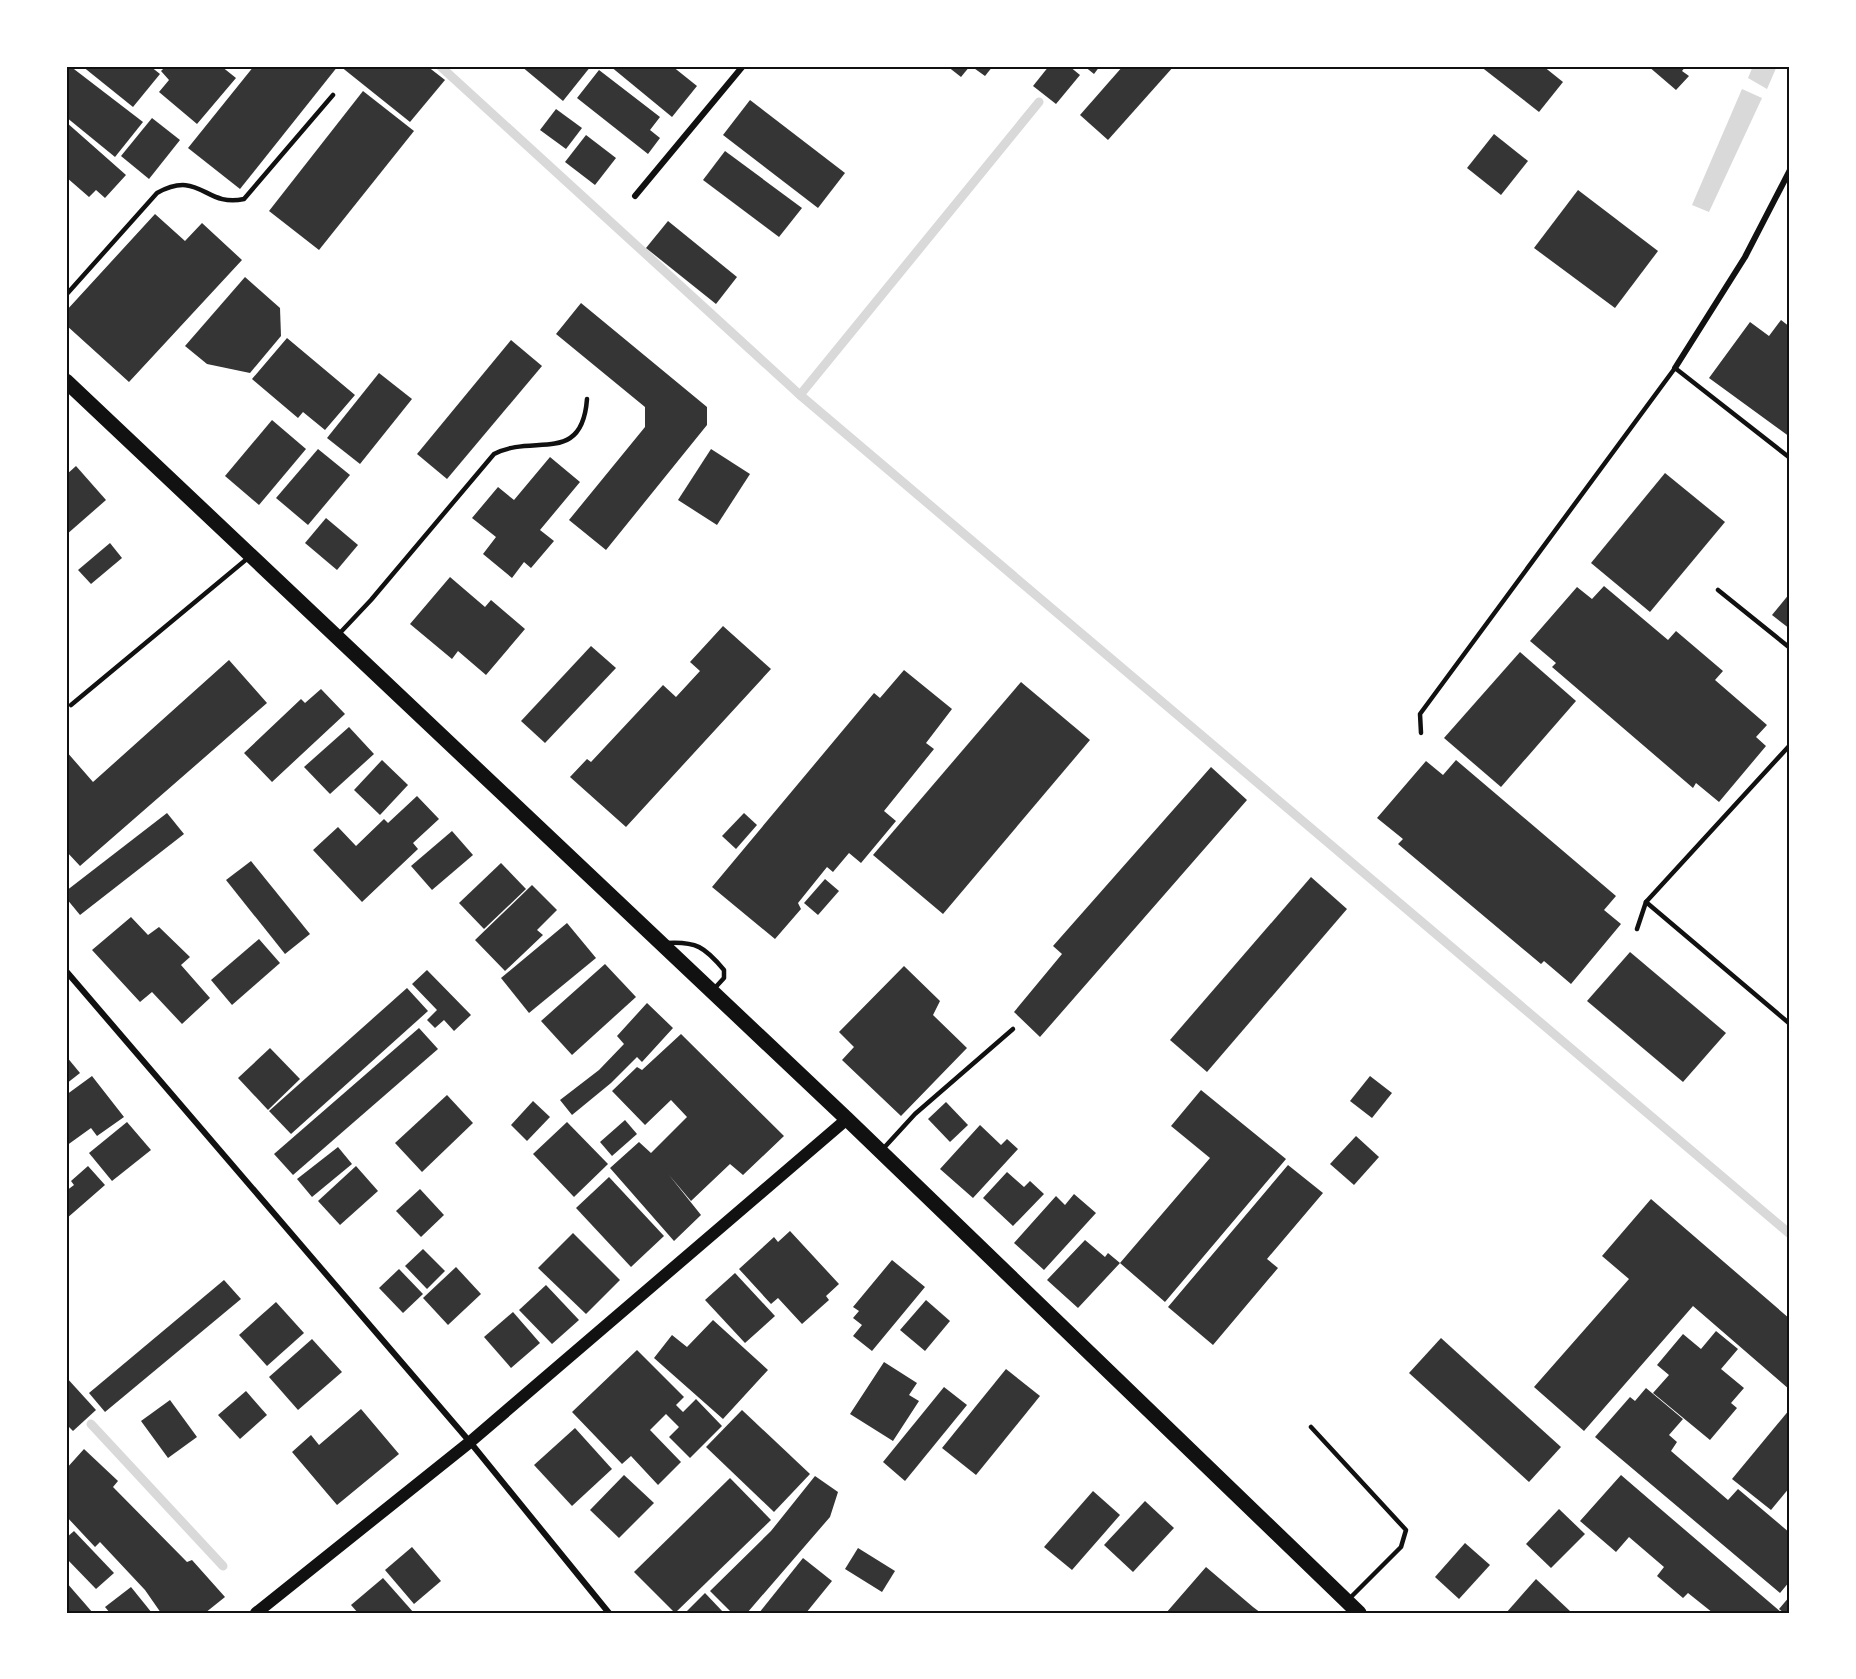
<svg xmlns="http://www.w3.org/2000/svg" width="1856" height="1679" font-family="'Fira Sans',sans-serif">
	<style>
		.water { fill: #d9d9d9 }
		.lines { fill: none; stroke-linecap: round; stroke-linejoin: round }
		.stream { stroke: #d9d9d9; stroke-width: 9 }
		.building { fill: #353535 }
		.service { stroke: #111; stroke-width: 4.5 }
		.minor { stroke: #111; stroke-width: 6 }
		.secondary { stroke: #111; stroke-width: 12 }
		.primary { stroke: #111; stroke-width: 15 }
		.neatline { fill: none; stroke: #111; stroke-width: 2 }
	</style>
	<rect width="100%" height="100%" fill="#fff"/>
	<!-- water -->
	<g class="water">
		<polygon points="1753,66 1777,66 1767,89 1748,78"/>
		<polygon points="1742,89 1762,98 1709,212 1692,205"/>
	</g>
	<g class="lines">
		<!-- stream -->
		<g class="stream">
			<polyline points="440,66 800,395 1790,1234"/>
			<polyline points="800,395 1039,102"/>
			<polyline points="91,1424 223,1566"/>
		</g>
	</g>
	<!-- building -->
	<g class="building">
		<polygon points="70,66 143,122 115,157 66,117 66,71"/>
		<polygon points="82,66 150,66 160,74 133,107"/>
		<polygon points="166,66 221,66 236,78 197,124 159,92 169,80 161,71"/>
		<polygon points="254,66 338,66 240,189 188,148"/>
		<polygon points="340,66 427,66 445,80 410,122"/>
		<polygon points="521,66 591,66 563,101"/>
		<polygon points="610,66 672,66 697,86 672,117"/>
		<polygon points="947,66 970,66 961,77"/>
		<polygon points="971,66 993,66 985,76"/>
		<polygon points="1049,66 1069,66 1080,75 1056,104 1033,86"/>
		<polygon points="1084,66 1100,66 1094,74"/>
		<polygon points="1123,66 1174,66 1108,140 1080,115"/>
		<polygon points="1480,66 1543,66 1563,82 1539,112"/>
		<polygon points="1648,66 1686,66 1682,71 1689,76 1676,90"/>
		<polygon points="599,70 660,117 650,130 660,138 648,154 577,98"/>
		<polygon points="363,91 414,131 319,250 269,211"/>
		<polygon points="750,100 845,173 818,208 723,135"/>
		<polygon points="556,109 582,128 566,149 540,130"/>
		<polygon points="152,118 180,140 149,179 121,156"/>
		<polygon points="66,122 126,175 105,198 96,190 89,197 66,177"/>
		<polygon points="1494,134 1528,161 1501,195 1467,168"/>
		<polygon points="586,135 616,158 595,185 565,162"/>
		<polygon points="725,151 802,208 779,237 703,180"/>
		<polygon points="1578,190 1658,251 1615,308 1534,248"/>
		<polygon points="155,214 185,241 202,223 242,260 129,382 66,325 66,311"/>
		<polygon points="668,221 737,277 716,304 646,248"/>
		<polygon points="245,277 280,308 281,336 250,373 207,364 185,346"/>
		<polygon points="581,303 707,407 707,425 606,550 569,520 645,427 645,407 556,334"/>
		<polygon points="1781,320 1790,327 1790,437 1709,378 1750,322 1769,336"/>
		<polygon points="287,338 355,395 325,430 303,412 298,418 252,379"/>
		<polygon points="511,340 542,366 447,479 417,454"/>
		<polygon points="379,373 412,399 360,464 327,438"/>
		<polygon points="272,420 306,449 259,505 225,476"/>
		<polygon points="318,449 350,475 308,525 276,498"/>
		<polygon points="711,449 750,474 717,525 678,500"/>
		<polygon points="550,457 580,482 540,530 554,541 531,568 524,562 512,578 483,554 496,537 472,518 498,487 514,500"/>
		<polygon points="76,466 106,500 66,535 66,475"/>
		<polygon points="1665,473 1725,522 1650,612 1591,563"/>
		<polygon points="326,518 358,545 337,570 305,543"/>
		<polygon points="110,543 122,558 91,584 78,570"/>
		<polygon points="450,577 485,607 491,600 525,629 486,675 458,651 452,659 410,624"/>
		<polygon points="1604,586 1668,640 1676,631 1723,671 1715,680 1767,725 1756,737 1766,746 1719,802 1696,783 1693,788 1552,667 1556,663 1530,641 1577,587 1592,599"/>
		<polygon points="1790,593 1790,629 1772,615"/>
		<polygon points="723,626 771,669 626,827 570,777 587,759 591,762 663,685 676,697 700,671 690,662"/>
		<polygon points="591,646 616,668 545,743 521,721"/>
		<polygon points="1520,652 1576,701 1501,787 1444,738"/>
		<polygon points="229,660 267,703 80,866 66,851 66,751 93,782"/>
		<polygon points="904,670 952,709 926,743 934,749 884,811 896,821 861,863 849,853 833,872 827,867 798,903 801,909 775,939 712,887 874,693 880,698"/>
		<polygon points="1021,682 1090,740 943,914 873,855"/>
		<polygon points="321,689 345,714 272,782 244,753 301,699 305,703"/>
		<polygon points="349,727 374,754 330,794 304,767"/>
		<polygon points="382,760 408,785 380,815 354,790"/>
		<polygon points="1456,760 1616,896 1604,910 1621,924 1571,984 1544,961 1541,964 1398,844 1403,839 1377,818 1426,761 1443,775"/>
		<polygon points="1211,767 1247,800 1040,1037 1014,1012 1062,954 1053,946"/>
		<polygon points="417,796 439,819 413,843 418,849 362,902 313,850 338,827 356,846 384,819 388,823"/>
		<polygon points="167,813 184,834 80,915 66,898 66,891"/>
		<polygon points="744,813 757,825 736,849 722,836"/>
		<polygon points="452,831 473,855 432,890 411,866"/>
		<polygon points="251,861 310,934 285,954 226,880"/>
		<polygon points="501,863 526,889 484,929 459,903"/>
		<polygon points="1311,877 1347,909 1207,1072 1170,1040"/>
		<polygon points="825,879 839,891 818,915 804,903"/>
		<polygon points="532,885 557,910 537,930 543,935 505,971 475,940"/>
		<polygon points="131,917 148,935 159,927 190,957 181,965 210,998 182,1024 152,992 140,1002 92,950"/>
		<polygon points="567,923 596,958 529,1013 501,978"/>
		<polygon points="259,939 280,963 232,1005 211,980"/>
		<polygon points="1630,952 1726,1033 1683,1082 1587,1001"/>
		<polygon points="605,964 636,997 572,1055 541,1021"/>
		<polygon points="904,966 940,1001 933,1015 967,1048 901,1116 842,1060 854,1047 839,1032"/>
		<polygon points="427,970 471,1015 454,1031 444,1020 435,1028 427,1020 437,1010 412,984"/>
		<polygon points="407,988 428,1011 291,1134 269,1111"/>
		<polygon points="647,1003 673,1028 642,1062 637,1057 611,1083 572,1115 560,1100 599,1070 624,1044 617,1036"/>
		<polygon points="419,1028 438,1049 293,1175 274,1154"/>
		<polygon points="681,1034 784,1136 743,1175 730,1164 691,1201 669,1175 701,1215 674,1241 610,1168 639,1142 651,1153 687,1117 671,1100 645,1125 612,1091 637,1067 642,1070"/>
		<polygon points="270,1048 300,1079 268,1110 238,1078"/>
		<polygon points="66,1056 80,1073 66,1084"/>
		<polygon points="92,1076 124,1117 97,1136 91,1128 66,1146 66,1095"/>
		<polygon points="1370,1076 1392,1093 1372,1118 1350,1101"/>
		<polygon points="1201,1090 1286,1159 1165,1302 1120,1263 1210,1158 1171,1126"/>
		<polygon points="447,1095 473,1123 422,1172 395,1143"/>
		<polygon points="533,1101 550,1117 527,1141 511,1125"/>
		<polygon points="946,1102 968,1125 950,1142 928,1119"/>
		<polygon points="625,1120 637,1134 612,1156 600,1142"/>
		<polygon points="127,1122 151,1150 112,1181 89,1153"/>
		<polygon points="567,1122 608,1164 574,1197 533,1154"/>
		<polygon points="980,1125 1001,1145 1007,1139 1018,1149 973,1198 940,1169"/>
		<polygon points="1356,1136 1379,1157 1354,1185 1330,1164"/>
		<polygon points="338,1147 352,1164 312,1197 297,1179"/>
		<polygon points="1288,1165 1323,1193 1267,1259 1278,1268 1213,1345 1168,1307"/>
		<polygon points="88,1166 105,1185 66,1219 66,1191 74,1185 71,1181"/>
		<polygon points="356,1166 378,1191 340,1225 318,1201"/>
		<polygon points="1007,1172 1024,1187 1030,1181 1044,1194 1013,1226 983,1198"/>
		<polygon points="609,1177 664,1236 631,1267 576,1208"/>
		<polygon points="420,1189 444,1215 421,1237 396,1211"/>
		<polygon points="1074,1194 1096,1213 1044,1270 1014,1243 1056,1196 1065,1205"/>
		<polygon points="1651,1199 1790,1319 1790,1390 1693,1306 1584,1431 1534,1387 1629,1279 1602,1256"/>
		<polygon points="790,1231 839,1284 826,1296 829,1300 802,1324 778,1298 771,1304 739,1269 774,1237 778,1242"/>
		<polygon points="573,1233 620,1280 586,1314 538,1268"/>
		<polygon points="1085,1240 1105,1257 1108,1253 1120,1263 1078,1308 1047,1280"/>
		<polygon points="423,1249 445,1271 427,1289 405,1266"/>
		<polygon points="892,1260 925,1287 872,1351 853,1336 862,1325 853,1318 859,1311 853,1307"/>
		<polygon points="456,1267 481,1294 448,1325 423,1298"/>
		<polygon points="399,1269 423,1294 403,1313 379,1288"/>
		<polygon points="735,1273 775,1316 745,1343 705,1300"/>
		<polygon points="224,1280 241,1299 105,1412 89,1393"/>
		<polygon points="546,1285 579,1320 552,1344 519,1310"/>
		<polygon points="926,1300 950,1321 925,1351 900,1330"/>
		<polygon points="276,1302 304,1333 267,1366 239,1335"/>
		<polygon points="513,1312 540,1343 511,1368 484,1337"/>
		<polygon points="713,1320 768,1370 723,1419 654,1358 672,1335 687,1347"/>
		<polygon points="1716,1331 1738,1349 1721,1369 1744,1388 1731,1403 1737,1408 1710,1440 1653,1393 1669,1375 1657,1365 1683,1334 1701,1349"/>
		<polygon points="1441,1338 1561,1447 1529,1482 1409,1373"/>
		<polygon points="312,1339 342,1372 298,1410 269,1377"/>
		<polygon points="637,1350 684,1397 676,1405 683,1412 696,1399 722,1426 690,1458 669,1437 679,1427 666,1414 650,1430 681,1462 658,1485 631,1456 622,1464 572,1412"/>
		<polygon points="884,1362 917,1383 909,1395 919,1401 893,1441 850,1414"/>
		<polygon points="1006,1369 1040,1396 976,1475 942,1448"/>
		<polygon points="66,1377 96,1410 73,1431 66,1424"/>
		<polygon points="944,1387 967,1405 905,1481 883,1462"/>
		<polygon points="1646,1388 1683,1419 1669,1435 1677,1442 1671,1451 1728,1500 1738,1489 1790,1533 1790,1581 1780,1593 1595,1437 1630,1397 1635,1401"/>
		<polygon points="246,1391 267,1415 240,1439 218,1415"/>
		<polygon points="170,1400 197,1437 168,1458 141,1421"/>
		<polygon points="361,1409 399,1454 337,1505 292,1452 311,1435 319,1445"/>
		<polygon points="1790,1409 1790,1487 1771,1510 1732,1479"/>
		<polygon points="742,1410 810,1474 774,1512 706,1447"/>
		<polygon points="575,1428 612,1469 572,1506 534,1465"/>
		<polygon points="84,1449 118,1481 113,1487 187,1562 192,1560 225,1597 205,1613 161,1613 145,1590 100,1542 95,1547 66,1516 66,1469"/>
		<polygon points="624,1475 654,1503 619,1538 590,1510"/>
		<polygon points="1621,1475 1657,1506 1782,1613 1713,1613 1688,1593 1683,1598 1657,1576 1664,1567 1629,1537 1616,1552 1580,1521"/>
		<polygon points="815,1476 838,1492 830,1517 747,1613 732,1613 710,1591 771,1531"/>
		<polygon points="730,1478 771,1520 675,1613 634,1572"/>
		<polygon points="1093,1491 1120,1515 1072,1570 1044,1547"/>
		<polygon points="1145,1501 1174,1528 1133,1572 1104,1545"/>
		<polygon points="1559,1509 1585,1534 1551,1568 1526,1544"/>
		<polygon points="74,1531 114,1573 96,1589 66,1558 66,1538"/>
		<polygon points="1465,1543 1490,1565 1459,1599 1435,1577"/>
		<polygon points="412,1547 441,1581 414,1604 385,1570"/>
		<polygon points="858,1548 895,1571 882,1592 845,1569"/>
		<polygon points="803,1558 832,1581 806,1613 759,1613"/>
		<polygon points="1206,1567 1253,1607 1261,1613 1166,1613"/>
		<polygon points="383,1578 414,1613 358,1613 351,1605"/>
		<polygon points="1536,1579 1571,1612 1570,1613 1506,1613"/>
		<polygon points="66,1582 93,1613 66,1613"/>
		<polygon points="131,1587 152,1613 110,1613 105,1607"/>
		<polygon points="705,1593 724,1613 685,1613"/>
		<polygon points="1790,1596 1790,1613 1784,1613 1779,1609"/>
	</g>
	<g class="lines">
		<!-- service -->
		<g class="service">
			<path d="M66,295l91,-102c43,-24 48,15 87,6l89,-104"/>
			<polyline points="1718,590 1790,648"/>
			<path d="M338,635l33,-35 123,-146c40,-21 88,12 93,-55"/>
			<polyline points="71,705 248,558"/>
			<polyline points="1421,733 1420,714 1675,368 1790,458"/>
			<polyline points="1646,902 1790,1024"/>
			<polyline points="1637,929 1646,902 1790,745"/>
			<path d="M666,943c30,-2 39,4 58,27v8l-11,12"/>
			<polyline points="882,1150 915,1114 1013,1029"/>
			<polyline points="1311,1427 1406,1530 1401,1547 1349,1599"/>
		</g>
		<!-- minor -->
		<g class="minor">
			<polyline points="635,196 743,66"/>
			<polyline points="1675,368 1745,257 1790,170"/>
			<polyline points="66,971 470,1442 609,1613"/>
		</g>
		<!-- secondary -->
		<polyline class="secondary" points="256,1613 470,1442 847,1119"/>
		<!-- primary -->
		<polyline class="primary" points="66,381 847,1119 1359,1613"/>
	</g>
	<!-- border -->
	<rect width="1856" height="1679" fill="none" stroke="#ffffff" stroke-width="135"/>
	<rect x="68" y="68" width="1720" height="1544" class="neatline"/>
</svg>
